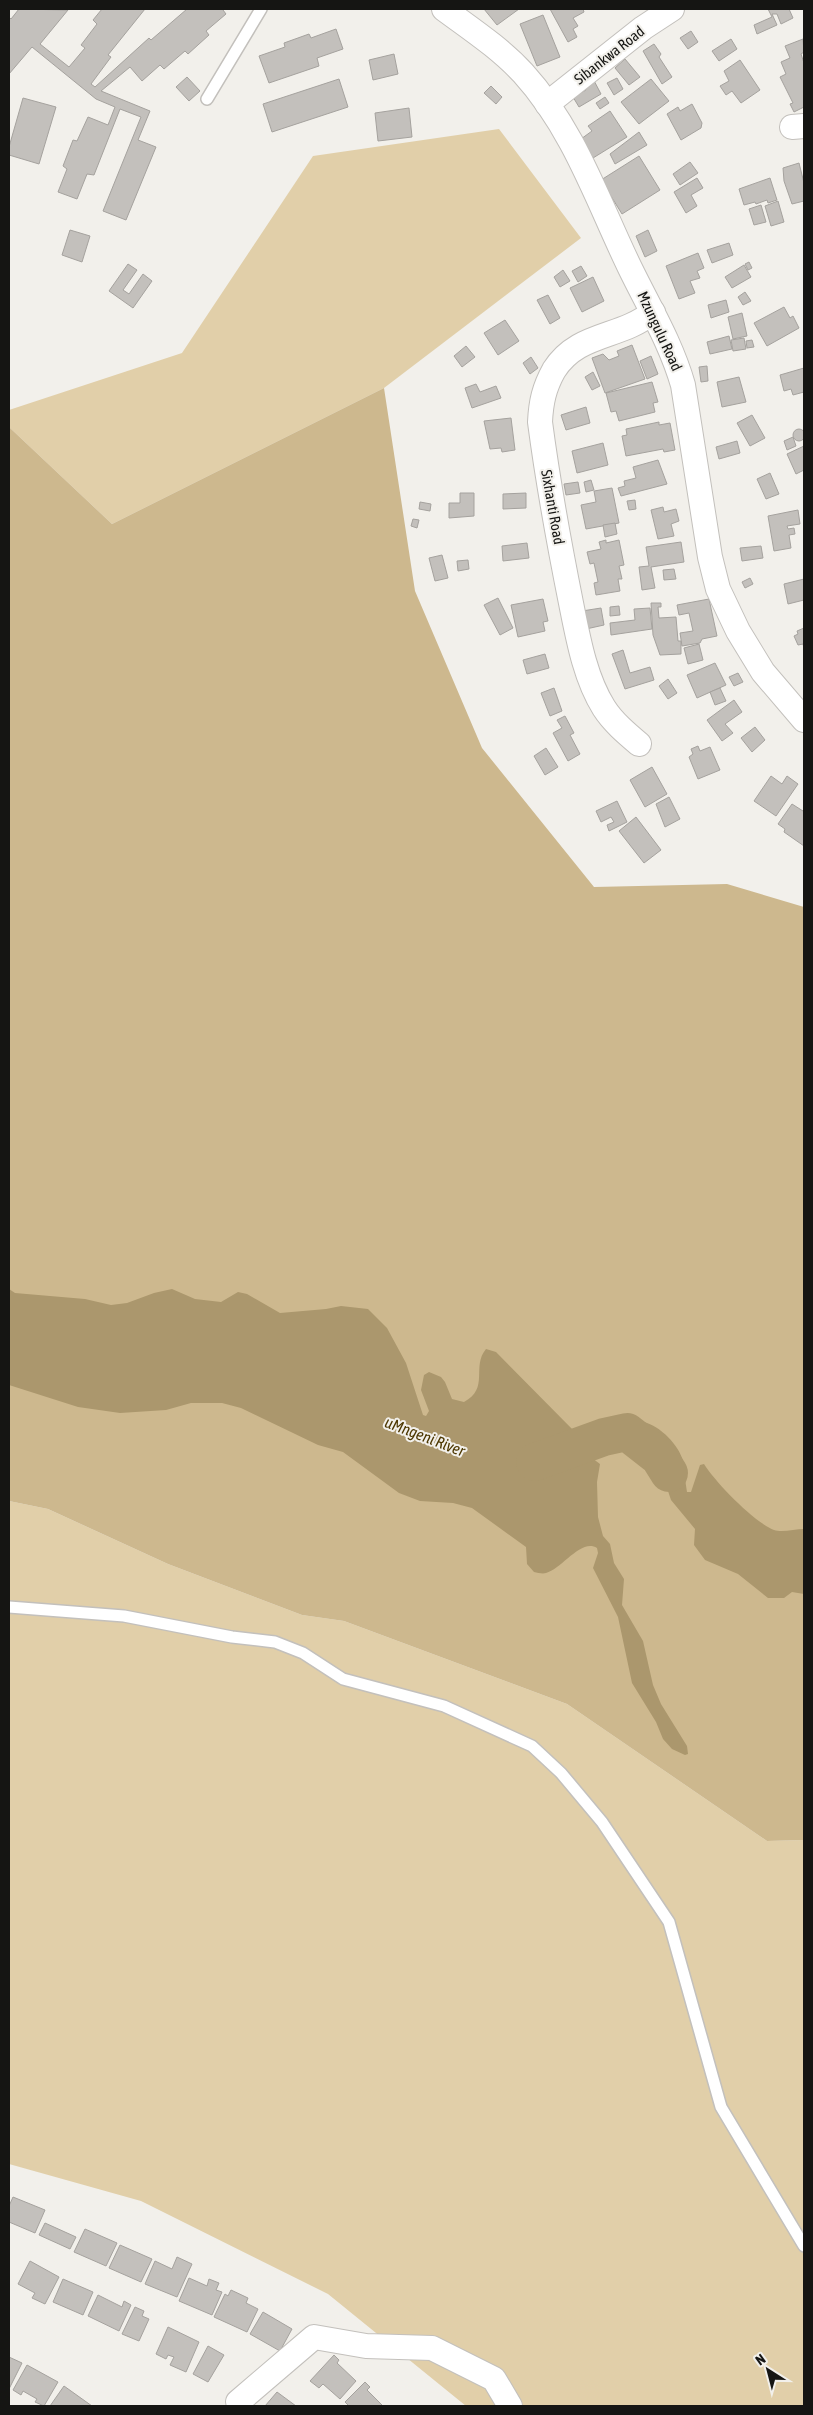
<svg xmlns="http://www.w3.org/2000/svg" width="813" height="2415" font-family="'Asap Condensed',sans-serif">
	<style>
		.green { fill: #e1cfa9 }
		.forest { fill: #cdb88e }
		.water { fill: #ab976d }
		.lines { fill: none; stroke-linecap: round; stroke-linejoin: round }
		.river { stroke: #ab976d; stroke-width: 38 }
		.building { fill: #c3c0bc; stroke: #a5a29e }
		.service-casing { stroke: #c3c0bc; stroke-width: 14 }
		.minor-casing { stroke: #c3c0bc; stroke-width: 26 }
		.service { stroke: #fff; stroke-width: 11 }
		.minor { stroke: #fff; stroke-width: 24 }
		.labels { text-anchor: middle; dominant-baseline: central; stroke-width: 4; stroke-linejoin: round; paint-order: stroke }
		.street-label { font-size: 15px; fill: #151513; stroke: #f2f0eb }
		.water-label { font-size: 16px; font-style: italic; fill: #4c3700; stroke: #f2f0eb }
	</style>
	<rect width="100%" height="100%" fill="#f2f0eb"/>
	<!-- green -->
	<g class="green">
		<polygon points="499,129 581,238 384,388 112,524 9,427 9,410 182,353 313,156"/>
		<polygon points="9,1501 48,1509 168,1564 302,1615 344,1621 567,1704 767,1841 804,1840 804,2406 466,2406 328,2294 141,2201 9,2164"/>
	</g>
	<!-- forest -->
	<polygon class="forest" points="384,388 415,591 482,748 594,887 727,884 804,907 804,1840 767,1841 567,1704 344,1621 302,1615 168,1564 48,1509 9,1501 9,427 112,524"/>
	<!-- water -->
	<g class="water">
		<path d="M9,1289l6,4 70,6 26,6 16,-2 27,-10 18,-4 23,10 26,3 17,-10 9,2 33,19 46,-4 15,-3 27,3 19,19 19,35 17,52 3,1 3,-5 -8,-21 3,-15 5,-3 12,5 4,5 7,17 12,3c26,-14 7,-35 22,-53l10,3 80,81 12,22 12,9 -3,18 1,35 5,19 7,8 4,19 10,16 -2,26 21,36 10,44 8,19 26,42 1,8 -3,1 -13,-6 -9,-10 -7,-17 -24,-39 -14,-66 -25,-49 5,-15 -1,-5c-16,-10 -35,21 -51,25 -3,1 -8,0 -12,-1l-7,-8 -1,-17 -54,-39 -19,-5 -33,-2 -21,-8 -56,-41 -25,-7 -77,-37 -19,-5h-31l-25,7 -46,3 -42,-6 -69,-22z"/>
		<path d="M644,1422c16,4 35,23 39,39 2,10 2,21 4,31h4l9,-27 4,-1c12,19 50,58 70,66 8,3 21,-1 30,-1v65l-12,-2 -8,6h-16l-30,-24 -33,-14 -11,-15 1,-16 -24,-29 -13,-39 -17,-11 -7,-13 3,-10z"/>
	</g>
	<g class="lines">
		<!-- river -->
		<polyline class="river" points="535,1462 604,1437 627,1432 659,1457 669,1473"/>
	</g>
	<!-- building -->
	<g class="building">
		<polygon points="19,9 68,10 40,44 69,67 85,48 81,45 97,24 93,20 102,9 145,9 108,55 111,57 91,84 95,87 149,38 151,40 187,9 224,9 223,10 226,14 206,31 209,35 188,54 185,51 164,69 160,65 142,81 130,67 101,91 150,111 138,140 156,147 126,220 103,211 141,117 120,109 94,175 87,174 77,199 58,192 67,169 63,166 73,140 77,141 88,117 108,125 115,107 96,99 32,47 9,74 9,17 11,19"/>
		<polygon points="484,9 519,9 497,25"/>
		<polygon points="550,9 583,9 584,12 573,18 578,26 573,29 577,37 568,42"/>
		<polygon points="768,9 789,9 793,18 781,24 777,14 772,14 777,25 757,34 754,25 772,17"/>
		<polygon points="543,15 560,57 537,66 520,24"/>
		<polygon points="336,29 343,49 317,58 319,66 269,83 259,56 285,47 284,43 309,34 311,38"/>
		<polygon points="691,31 698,42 688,49 680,38"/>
		<polygon points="731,39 737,49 719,61 712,51"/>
		<polygon points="803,39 804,52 801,54 804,63 804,107 794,112 790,104 793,103 780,77 786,74 781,62 790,58 785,46"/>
		<polygon points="654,44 661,54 659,57 672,77 662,84 643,51"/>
		<polygon points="394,54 398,74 373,80 369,60"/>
		<polygon points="625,59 640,77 629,85 615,68"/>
		<polygon points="740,60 760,90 741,103 732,91 726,95 720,86 729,81 724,71"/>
		<polygon points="591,75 601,94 579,107 573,97 586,90 581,81"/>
		<polygon points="187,77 200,91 189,101 176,87"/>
		<polygon points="617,78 623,89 614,95 607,83"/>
		<polygon points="339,79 348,107 272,132 263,104"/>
		<polygon points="651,79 669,101 639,124 621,102"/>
		<polygon points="491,86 502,97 496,104 484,93"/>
		<polygon points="605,97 609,103 600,109 596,103"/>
		<polygon points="23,98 56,107 39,164 9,155 9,147"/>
		<polygon points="692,104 702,123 701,128 681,140 667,114 678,107 680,111"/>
		<polygon points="409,108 412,137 378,141 375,113"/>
		<polygon points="610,111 627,137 593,158 581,139 592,131 588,126"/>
		<polygon points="639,132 647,145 615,164 610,154"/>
		<polygon points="639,156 660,190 622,214 601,180"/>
		<polygon points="690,162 698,173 680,185 673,174"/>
		<polygon points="799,163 804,183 804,201 792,204 784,181 783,168"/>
		<polygon points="697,178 703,188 691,195 697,206 686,213 674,192"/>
		<polygon points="770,178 777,200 768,203 767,200 756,204 755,202 744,205 739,189"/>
		<polygon points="778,201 784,222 771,226 765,206"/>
		<polygon points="761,205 766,222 754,225 749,209"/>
		<polygon points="70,230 90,236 82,262 62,255"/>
		<polygon points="648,230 657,251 645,257 636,236"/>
		<polygon points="729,243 733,255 712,263 707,250"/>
		<polygon points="698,253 704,268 697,271 700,278 690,281 695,293 679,299 666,266"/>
		<polygon points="749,262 752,268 748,270 745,264"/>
		<polygon points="128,264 137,270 123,290 129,294 143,274 152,281 133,308 109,291"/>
		<polygon points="744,265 751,277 732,288 725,277"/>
		<polygon points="581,266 587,276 578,282 572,271"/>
		<polygon points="563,270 570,281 560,287 554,277"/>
		<polygon points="593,277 604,301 582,312 570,288"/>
		<polygon points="745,292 751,301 743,305 738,297"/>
		<polygon points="548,295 560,318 550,324 537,300"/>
		<polygon points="726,300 729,312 711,318 708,305"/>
		<polygon points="784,307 790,318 793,316 799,328 767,346 754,323"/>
		<polygon points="742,313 747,336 733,339 728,317"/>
		<polygon points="505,320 519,341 498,355 484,333"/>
		<polygon points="729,336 732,349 710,354 707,342"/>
		<polygon points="744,338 746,349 733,351 731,340"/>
		<polygon points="752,340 754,347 747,348 746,341"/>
		<polygon points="632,345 645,379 605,393 592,358 603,354 609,360 619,356 617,351"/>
		<polygon points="466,346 475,357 462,367 454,356"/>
		<polygon points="651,356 658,374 647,379 640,361"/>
		<polygon points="531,357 538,368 530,374 523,363"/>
		<polygon points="707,366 708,381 701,382 699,367"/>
		<polygon points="804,368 804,392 793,395 791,389 784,391 780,375"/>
		<polygon points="593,372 600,386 592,390 585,377"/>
		<polygon points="739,377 746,402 722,407 717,382"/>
		<polygon points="652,382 658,402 653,403 655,412 619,421 616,411 611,412 606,393"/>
		<polygon points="476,384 480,392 496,386 501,398 472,408 465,388"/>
		<polygon points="586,407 590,423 566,430 561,415"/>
		<polygon points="752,415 765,438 750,446 737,423"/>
		<polygon points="511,418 515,450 502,452 501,448 490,449 484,421"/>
		<polygon points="659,422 659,425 670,423 675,450 664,452 663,449 626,456 622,436 627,435 626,429"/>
		<circle cx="799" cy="435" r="6"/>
		<polygon points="793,437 796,446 787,450 784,441"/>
		<polygon points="737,441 740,453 719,459 716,447"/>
		<polygon points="603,443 608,465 577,473 572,451"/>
		<polygon points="804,446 804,470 796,474 787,454"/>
		<polygon points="658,460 667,484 621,496 618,488 625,486 624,481 636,478 633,467"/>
		<polygon points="770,473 779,494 766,499 757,479"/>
		<polygon points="591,480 594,490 586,492 584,482"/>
		<polygon points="578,482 580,493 566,495 564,484"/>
		<polygon points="612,488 619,523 586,529 581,505 596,502 594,491"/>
		<polygon points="460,493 474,493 474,516 449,518 449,503 460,503"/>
		<polygon points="526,493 526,508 503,509 503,494"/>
		<polygon points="635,500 636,509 629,510 627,501"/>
		<polygon points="420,502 431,504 430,511 419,509"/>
		<polygon points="663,507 664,512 676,509 679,521 671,524 674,536 658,539 651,510"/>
		<polygon points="798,510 800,524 787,526 788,529 794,528 795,534 789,535 791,548 774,551 768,516"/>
		<polygon points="413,519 419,520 417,528 411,526"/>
		<polygon points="615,523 617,534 605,537 603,525"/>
		<polygon points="606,540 606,543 619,540 624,565 619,566 622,579 618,579 620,591 596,595 594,583 598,582 594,563 590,564 587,552 601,549 599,542"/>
		<polygon points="681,542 684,562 651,567 655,588 642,590 639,567 649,566 646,547"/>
		<polygon points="527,543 529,558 503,561 502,546"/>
		<polygon points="761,546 763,558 742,561 740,548"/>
		<polygon points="442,555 448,578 435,581 429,558"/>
		<polygon points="468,560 469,569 458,571 457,561"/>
		<polygon points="674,569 676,579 664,580 663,570"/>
		<polygon points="750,578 753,584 745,588 742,582"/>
		<polygon points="804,579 804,600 788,604 784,584"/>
		<polygon points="498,598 513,628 500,635 484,605"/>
		<polygon points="543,599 548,621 543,622 545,631 518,637 511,605"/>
		<polygon points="709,599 717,636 702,639 700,643 682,646 680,633 693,631 689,613 679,615 677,605"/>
		<polygon points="651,603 661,603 661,607 658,607 659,618 676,617 678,641 681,641 681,654 660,655 653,635"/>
		<polygon points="619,606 620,615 610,616 610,607"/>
		<polygon points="601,608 604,625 586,629 582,611"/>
		<polygon points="650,608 652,629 611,635 610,623 635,620 634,609"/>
		<polygon points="804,628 804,648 803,644 798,645 794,636 798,634 797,631"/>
		<polygon points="699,644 703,660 688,664 684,648"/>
		<polygon points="623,650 630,673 650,667 654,680 625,689 612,654"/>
		<polygon points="545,654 549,668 527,674 523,660"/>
		<polygon points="715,663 726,685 697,698 687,675"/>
		<polygon points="738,673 743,682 734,686 729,677"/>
		<polygon points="668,679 677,693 668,699 659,686"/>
		<polygon points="554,688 562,711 550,716 541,693"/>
		<polygon points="720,688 726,701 715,705 710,692"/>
		<polygon points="734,700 742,712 725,724 733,733 722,741 707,720"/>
		<polygon points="565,716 574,733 570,735 580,754 568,761 553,733 562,728 557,720"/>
		<polygon points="755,727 765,740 752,752 741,738"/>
		<polygon points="698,746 700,751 710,747 720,770 698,779 689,757 693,754 691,749"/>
		<polygon points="546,748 558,767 545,775 534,756"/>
		<polygon points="652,767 667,794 645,807 630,780"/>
		<polygon points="771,776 782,784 787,776 798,784 776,816 754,801"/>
		<polygon points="669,797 680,819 665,827 656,804"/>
		<polygon points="617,801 627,822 609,831 607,825 614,822 611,817 601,822 596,811"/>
		<polygon points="792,804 803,811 804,809 804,846 784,832 785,829 778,824"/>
		<polygon points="636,817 661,850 644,863 619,831"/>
		<polygon points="13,2197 45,2210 35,2233 9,2222 9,2206"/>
		<polygon points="45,2223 76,2237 70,2249 39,2235"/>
		<polygon points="85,2229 117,2243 106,2266 74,2252"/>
		<polygon points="120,2245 152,2259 141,2282 109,2268"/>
		<polygon points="177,2257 192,2264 177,2297 145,2284 155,2261 172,2269"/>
		<polygon points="30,2261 59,2277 45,2304 32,2298 35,2293 18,2284"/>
		<polygon points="189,2278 207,2286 209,2279 219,2283 216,2290 222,2292 212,2315 179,2301"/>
		<polygon points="63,2279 93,2292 83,2315 53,2302"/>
		<polygon points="231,2290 248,2298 246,2303 258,2309 247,2332 214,2317 225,2294 228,2296"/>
		<polygon points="98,2295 122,2307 124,2301 131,2305 119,2331 88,2316"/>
		<polygon points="135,2307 144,2311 142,2316 149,2319 139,2341 122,2334"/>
		<polygon points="263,2312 292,2329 280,2351 250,2334"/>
		<polygon points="168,2327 199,2342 186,2372 170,2365 174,2357 168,2355 166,2359 156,2354"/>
		<polygon points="208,2346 224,2355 208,2382 193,2374"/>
		<polygon points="334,2355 339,2360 337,2363 356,2381 340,2399 323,2384 319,2388 310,2381"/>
		<polygon points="9,2357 22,2363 9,2389"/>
		<polygon points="27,2365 58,2382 44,2406 35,2402 37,2399 23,2391 21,2395 13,2390"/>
		<polygon points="365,2382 370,2387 367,2390 383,2406 349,2406 345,2402"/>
		<polygon points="64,2386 92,2406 50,2406"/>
		<polygon points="277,2392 296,2406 265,2406"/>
	</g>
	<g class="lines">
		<defs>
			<g id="service">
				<polyline points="207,99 261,9"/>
				<polyline points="9,1607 124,1616 232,1637 275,1642 303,1653 343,1679 444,1706 532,1746 561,1773 602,1822 669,1922 721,2107 804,2246"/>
			</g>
			<g id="minor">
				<path d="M444,9c27,20 56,39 79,64 51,56 75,129 107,195 19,39 41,75 53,117l27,172 8,32 20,42 25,41 41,48"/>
				<polyline points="547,104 643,28 672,9"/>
				<polyline points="792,127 804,126"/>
				<path d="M639,744c-13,-11 -26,-22 -35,-36 -19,-30 -26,-70 -33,-105 -12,-60 -23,-120 -31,-181 1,-20 4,-34 14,-52 24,-38 66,-31 99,-58"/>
				<polyline points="238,2402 314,2337 366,2346 432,2348 494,2379 510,2406"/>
			</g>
		</defs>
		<!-- service casing -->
		<use href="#service" class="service-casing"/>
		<!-- minor casing -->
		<use href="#minor" class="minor-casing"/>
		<!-- service -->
		<use href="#service" class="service"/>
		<!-- minor -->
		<use href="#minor" class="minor"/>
	</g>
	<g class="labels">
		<!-- street labels -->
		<g class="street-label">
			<text transform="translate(609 55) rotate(-38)">Sibankwa Road</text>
			<text transform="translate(660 331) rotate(65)">Mzungulu Road</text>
			<text transform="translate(553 507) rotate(80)">Sixhanti Road</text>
		</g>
		<!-- water labels -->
		<g class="water-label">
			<text transform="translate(425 1436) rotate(21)">uMngeni River</text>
		</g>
	</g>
	<!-- border -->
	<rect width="813" height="2415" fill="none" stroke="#151513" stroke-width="20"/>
	<!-- north arrow -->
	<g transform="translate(768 2370) rotate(324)" stroke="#f2f0eb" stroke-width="4" paint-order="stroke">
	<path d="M0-4L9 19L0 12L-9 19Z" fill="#151513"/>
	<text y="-8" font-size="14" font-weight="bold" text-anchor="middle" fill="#151513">N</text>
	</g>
</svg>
